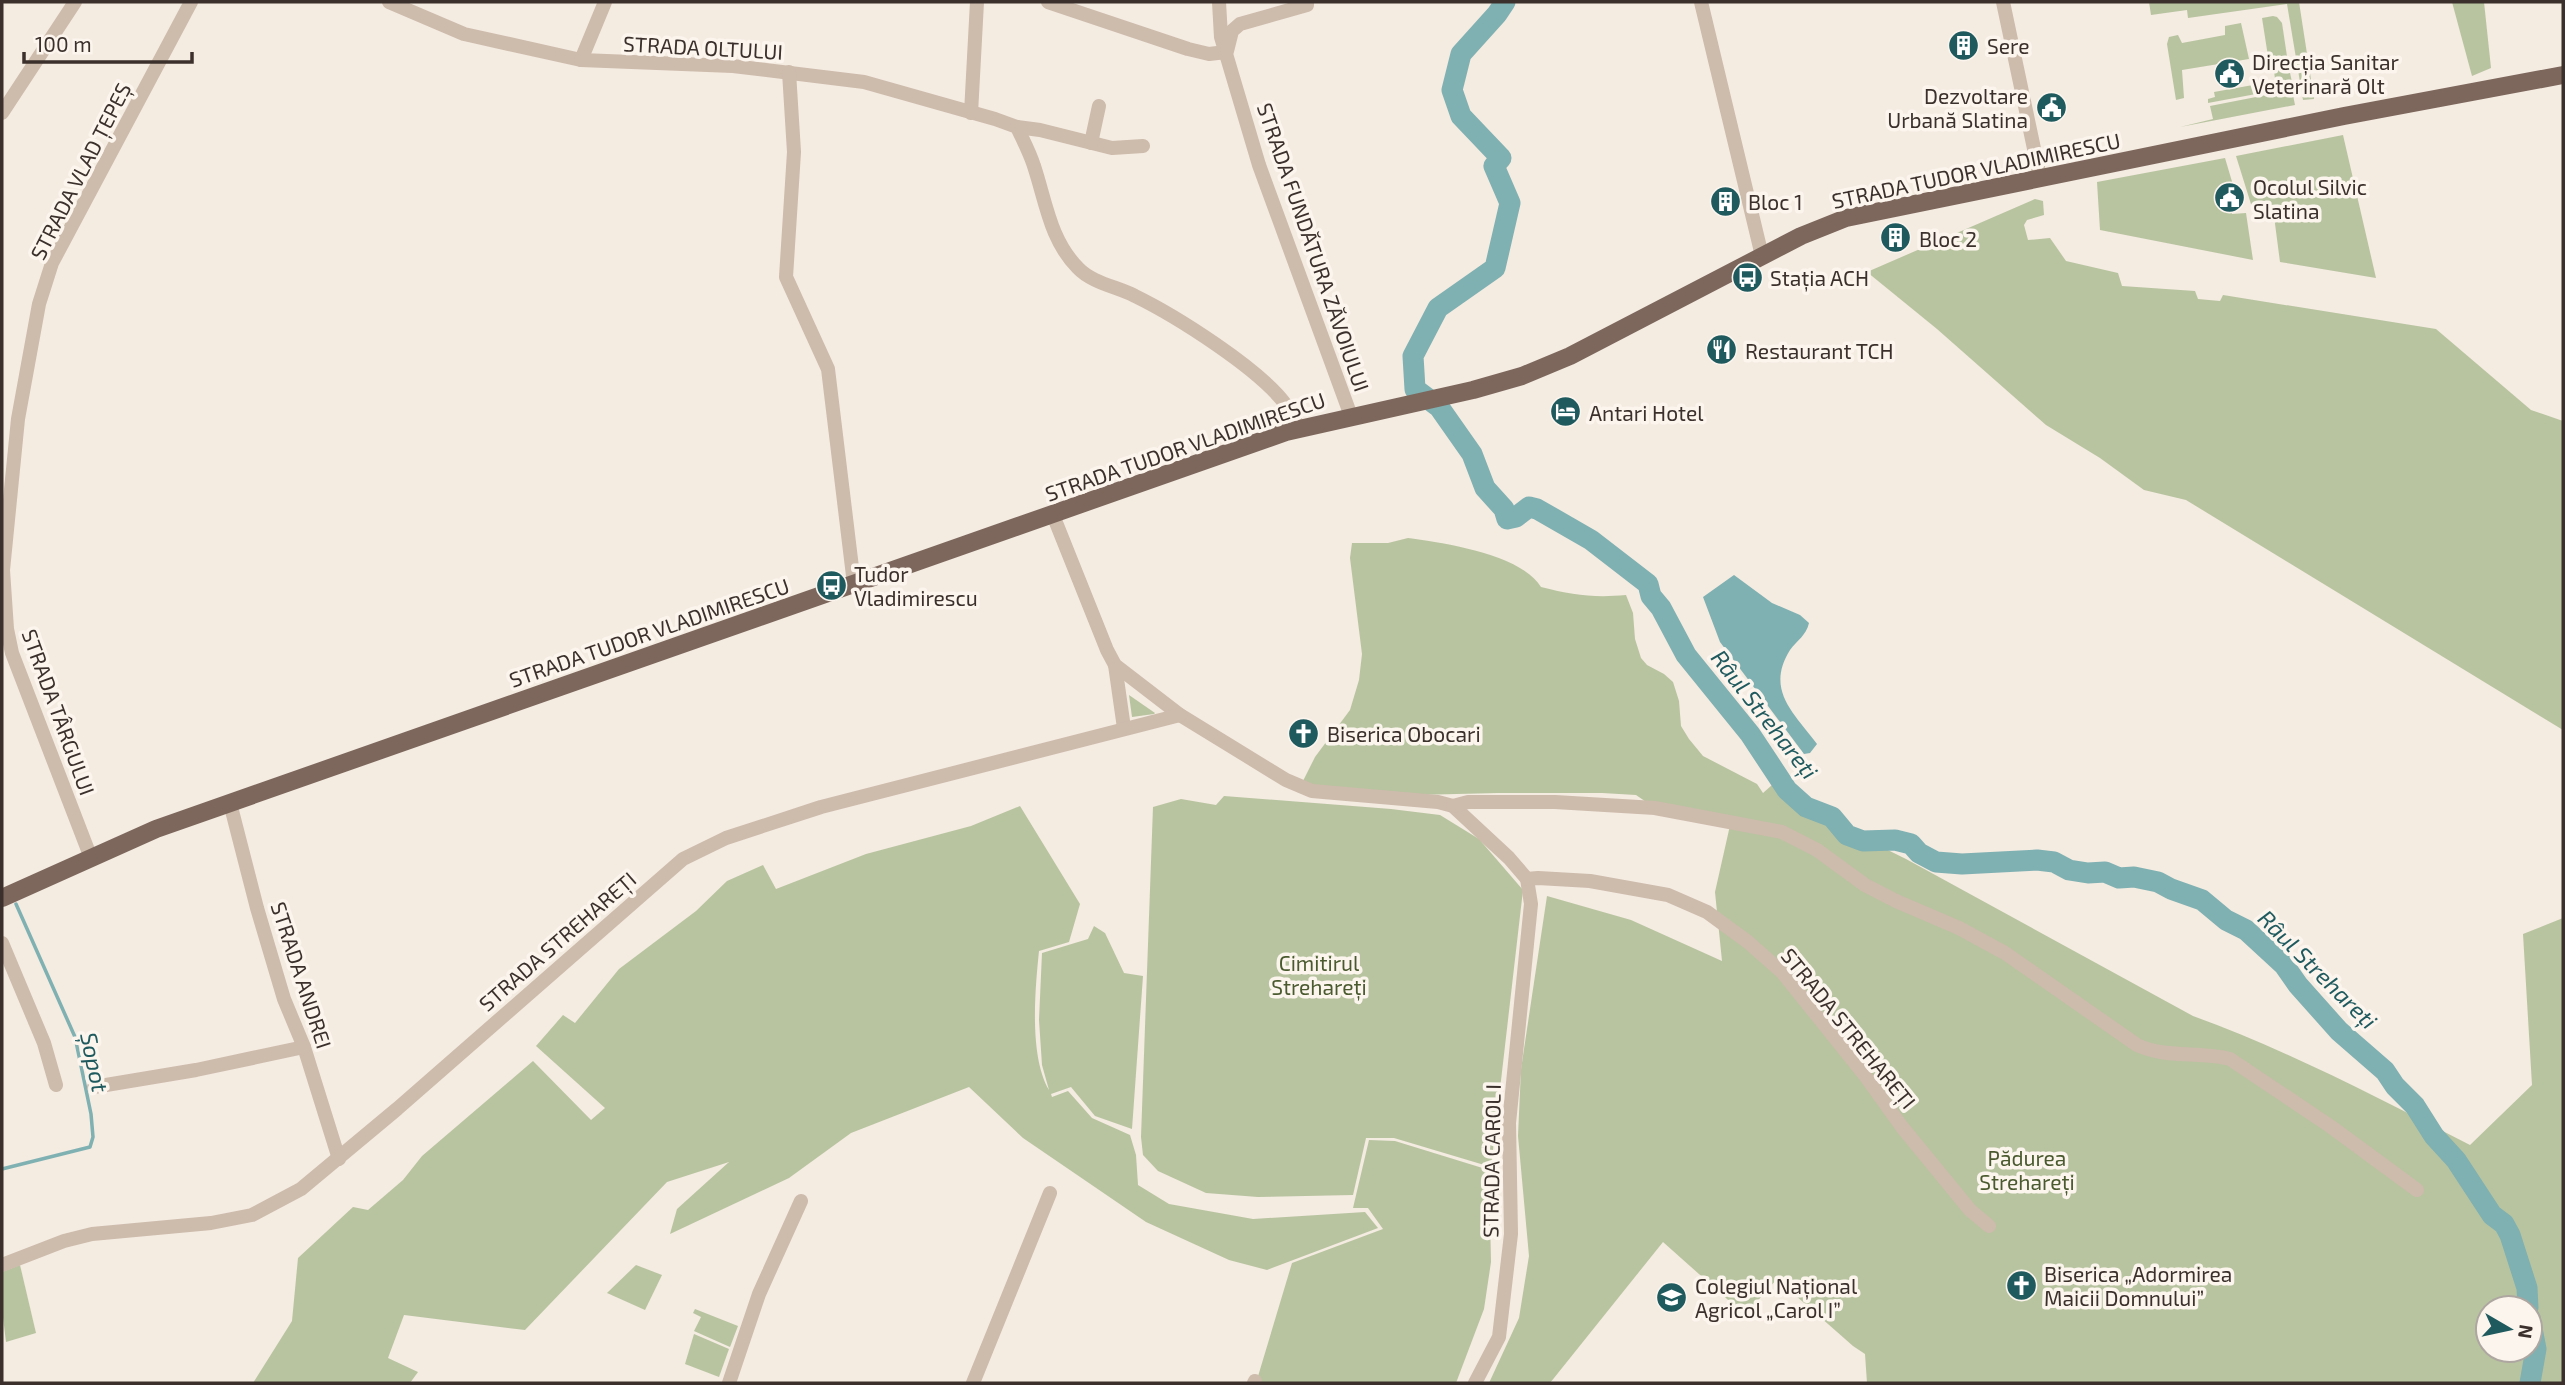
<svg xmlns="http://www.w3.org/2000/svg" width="2565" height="1385" font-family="'Exo 2',sans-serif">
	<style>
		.green { fill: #b8c4a0; fill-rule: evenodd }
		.water { fill: #7fb0b2 }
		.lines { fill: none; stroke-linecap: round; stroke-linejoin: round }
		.stream { stroke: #7fb0b2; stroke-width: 3.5 }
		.river { stroke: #7fb0b2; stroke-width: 21 }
		.minor { stroke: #cdbbac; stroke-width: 14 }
		.major { stroke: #7d675c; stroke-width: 18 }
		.labels { text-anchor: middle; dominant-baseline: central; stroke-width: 7; stroke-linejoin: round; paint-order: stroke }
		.poi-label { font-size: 21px; fill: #3b302b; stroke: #fbf5ee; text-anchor: start }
		.street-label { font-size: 21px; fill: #3b302b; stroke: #fbf5ee }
		.park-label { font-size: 21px; fill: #4a5a2e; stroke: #fbf5ee }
		.water-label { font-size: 23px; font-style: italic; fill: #1f5a5e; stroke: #fbf5ee }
	</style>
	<rect width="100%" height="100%" fill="#f4ebe1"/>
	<!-- green -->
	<g class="green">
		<polygon points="2149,2 2299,2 2314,99 2303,100 2287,4 2188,18 2187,10 2151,15"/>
		<polygon points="2452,2 2484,2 2491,68 2472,76"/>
		<polygon points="2273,16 2277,17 2282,23 2288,63 2287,66 2270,69 2262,18"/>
		<polygon points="2241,23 2249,59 2182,70 2184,98 2176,100 2167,44 2169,37 2178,35 2182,43 2225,35 2225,26"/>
		<polygon points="2289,68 2293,87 2208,103 2208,99 2215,97 2214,92 2253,85 2254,90 2276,86 2274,71"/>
		<polygon points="2292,90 2295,105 2180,127 2213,119 2210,106"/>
		<polygon points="2343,135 2376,278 2280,262 2274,216 2255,217 2236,156"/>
		<polygon points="2225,158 2233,185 2218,187 2220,210 2231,208 2232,214 2246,213 2253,260 2100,230 2097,182"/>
		<polygon points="2035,199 2043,201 2044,215 2027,220 2024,225 2028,240 2050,238 2066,261 2118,273 2122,286 2195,291 2198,299 2220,301 2223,295 2436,329 2531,410 2563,421 2563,730 2186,500 2144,490 2100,458 2046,425 1937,329 1867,272"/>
		<path d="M1408,538c36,5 113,16 133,49 31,8 53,11 85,8l7,18 2,26 6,19 6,7 17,9 9,8 6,19 2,25 8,13 14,17 54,28 6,9 17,-15 57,47 69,34 287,157c96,35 186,82 277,129l62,-60 -9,-151 40,-16v465h-696l-2,-29 -12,-8 -76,-67 -32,36 -82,-73 -113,141h-61l30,-65 10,-62 -11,-120 3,-67 26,-173 84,24 91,41 -7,-69 16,-71 -76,-13 -19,-13 -34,-2h-104l-124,3 -74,-9 15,-30 35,-47 9,-30 3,-26 -12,-96 2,-15h36zM2488,1308h42v42h-42z"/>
		<polygon points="1129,695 1155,713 1154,714 1132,717"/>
		<polygon points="1224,796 1391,809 1440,815 1479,839 1523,890 1491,1167 1394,1138 1366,1138 1353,1195 1258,1197 1206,1193 1158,1171 1143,1155 1141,1137 1153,807 1181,799 1216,805"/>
		<path d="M1020,806l60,98 -11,38 -30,9c-4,39 -10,105 10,139l-7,-25 -3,-45 3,-67 46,-14 6,-13 11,7 19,40 19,3 -11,153 -37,-13 -24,-29 -20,7 1,3 16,-6 24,27 38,17 6,20 2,30 31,19 84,15 112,-7 13,16 -111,42 -38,-10 -83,-38 -123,-84 -54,-51 -118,46 -62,45 -119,56 7,-25 52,-47 -62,20 -142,148 -121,-15 -16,43 30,14 -8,11h-157l39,-62 6,-63 55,-51 15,3 35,-30 19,-24 111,-95 58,59 14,-12 -69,-62 27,-31 12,8 44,-54 77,-58 31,-30 36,-16 13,24 90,-35 105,-28z"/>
		<polygon points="1369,1140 1395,1141 1489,1170 1491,1262 1484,1309 1456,1383 1256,1383 1292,1263 1383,1229 1368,1208 1353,1208"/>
		<polygon points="20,1265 36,1333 6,1342 2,1309 2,1272"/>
		<polygon points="636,1265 662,1275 645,1310 607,1293"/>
		<polygon points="695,1309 738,1326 730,1347 694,1331 701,1317 693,1313"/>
		<polygon points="694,1334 729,1349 719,1377 685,1364"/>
	</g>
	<!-- water -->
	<path class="water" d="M1734,575l38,28 28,12 9,8c-3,13 -12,17 -19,27 -25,40 4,63 27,94l-7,9 -6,1 -84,-112 -17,-45z"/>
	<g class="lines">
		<!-- stream -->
		<polyline class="stream" points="2,1169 90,1147 93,1137 91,1114 75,1037 16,904"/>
		<!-- river -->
		<g class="river">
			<polyline points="1505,2 1497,14 1461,54 1452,90 1461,116 1501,158 1494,166 1510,203 1495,268 1438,308 1413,356 1415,389 1439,407 1472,454 1485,488 1504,509 1507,519 1516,517 1529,507 1537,509 1591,540 1648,584 1651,596 1661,608 1686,655 1750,734 1787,790 1806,807 1832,817 1847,835 1863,841 1895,840 1911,844 1919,853 1936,862 1962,864 2037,860 2054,862 2069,870 2088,873 2105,872 2119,878 2134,877 2158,882 2171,889 2202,900 2226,920 2246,930 2284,965 2298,985 2339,1031 2385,1071 2395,1086 2415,1106 2434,1136 2456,1160 2492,1215 2504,1224 2510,1235 2527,1288 2528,1308"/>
			<polyline points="2530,1383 2536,1349 2530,1318"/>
		</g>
		<!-- minor -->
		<g class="minor">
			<path d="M389,2l75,32 117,26 152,6 131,16 131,37 22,8c6,13 13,26 17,39 12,36 16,74 44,102 14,15 40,19 57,28 41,20 125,73 151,109 6,7 9,16 13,23"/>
			<polyline points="1048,2 1188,49 1209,54 1226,52"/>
			<polyline points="1219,2 1221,37 1259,165 1351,416"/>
			<polyline points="1701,2 1762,256"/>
			<polyline points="2003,2 2040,177"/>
			<polyline points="1227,51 1232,31 1240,24 1307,5 1307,2"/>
			<polyline points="581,60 605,2"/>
			<polyline points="789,72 794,152 786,277 828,369 854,584"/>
			<polyline points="2,113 75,2"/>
			<polyline points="971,113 977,2"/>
			<polyline points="1017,127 1040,130 1112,148 1143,146"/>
			<polyline points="1091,143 1099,106"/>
			<polyline points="1053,515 1107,650 1115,665 1180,715 1286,780 1312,791 1438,802 1453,806 1509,858 1527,879 1531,904 1509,1123 1511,1234 1499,1337 1475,1383"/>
			<polyline points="1115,665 1124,728"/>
			<polyline points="230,803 257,908 284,999 304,1047 339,1159"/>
			<path d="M1453,806l15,-4h87l100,6 127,24 35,18 48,35 31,16 63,27 46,25 132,92c30,14 62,6 93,14l100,67 87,64"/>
			<polyline points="91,858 12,653 7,629 3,570 18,419 39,304 52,263 191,2"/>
			<polyline points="1527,879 1538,878 1590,881 1668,895 1707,912 1748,942 1782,972 1864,1074 1902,1127 1970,1210 1989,1226"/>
			<polyline points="2,943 44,1043 56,1085"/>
			<polyline points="94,1087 196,1070 304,1047"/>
			<polyline points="2,1265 64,1241 92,1234 211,1223 252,1215 301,1189 397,1109 683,859 726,838 821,807 1180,715"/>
			<polyline points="729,1383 759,1294 801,1201"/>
			<polyline points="973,1383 1050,1193"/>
			<polyline points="1254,1383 1255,1381"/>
		</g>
		<!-- major -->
		<polyline class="major" points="2,898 156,829 1286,432 1473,390 1522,376 1570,356 1801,236 1846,218 2344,116 2563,75"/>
	</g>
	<!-- icons -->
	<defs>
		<symbol id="building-disc" viewBox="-11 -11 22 22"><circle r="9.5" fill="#1f5a5e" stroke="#fbf5ee"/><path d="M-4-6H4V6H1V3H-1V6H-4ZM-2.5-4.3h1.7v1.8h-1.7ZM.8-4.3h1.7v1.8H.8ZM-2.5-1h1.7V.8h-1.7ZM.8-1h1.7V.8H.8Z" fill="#fff"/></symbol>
		<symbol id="civic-disc" viewBox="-11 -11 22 22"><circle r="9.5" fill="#1f5a5e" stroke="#fbf5ee"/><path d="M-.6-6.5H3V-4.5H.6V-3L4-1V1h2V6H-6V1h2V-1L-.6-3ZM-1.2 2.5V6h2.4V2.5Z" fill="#fff"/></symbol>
		<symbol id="bus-disc" viewBox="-11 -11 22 22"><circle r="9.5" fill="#1f5a5e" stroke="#fbf5ee"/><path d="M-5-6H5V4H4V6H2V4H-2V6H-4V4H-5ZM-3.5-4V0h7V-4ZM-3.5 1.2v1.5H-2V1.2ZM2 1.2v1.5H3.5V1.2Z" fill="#fff"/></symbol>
		<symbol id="restaurant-disc" viewBox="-11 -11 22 22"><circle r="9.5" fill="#1f5a5e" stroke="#fbf5ee"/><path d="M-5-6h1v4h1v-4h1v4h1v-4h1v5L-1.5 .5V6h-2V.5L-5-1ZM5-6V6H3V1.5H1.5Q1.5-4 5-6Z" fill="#fff"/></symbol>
		<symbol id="hotel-disc" viewBox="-11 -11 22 22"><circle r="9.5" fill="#1f5a5e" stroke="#fbf5ee"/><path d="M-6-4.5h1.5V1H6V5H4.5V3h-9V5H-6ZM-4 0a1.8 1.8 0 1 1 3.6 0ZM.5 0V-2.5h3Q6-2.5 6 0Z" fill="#fff"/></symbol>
		<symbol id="church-disc" viewBox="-11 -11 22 22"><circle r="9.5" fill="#1f5a5e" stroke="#fbf5ee"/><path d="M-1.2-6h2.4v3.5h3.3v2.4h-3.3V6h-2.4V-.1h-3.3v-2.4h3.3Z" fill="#fff"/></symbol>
		<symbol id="school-disc" viewBox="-11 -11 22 22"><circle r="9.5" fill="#1f5a5e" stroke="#fbf5ee"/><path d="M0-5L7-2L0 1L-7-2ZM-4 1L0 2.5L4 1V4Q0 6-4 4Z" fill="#fff"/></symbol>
	</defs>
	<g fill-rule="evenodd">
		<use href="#building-disc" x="1946" y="28" width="35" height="35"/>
		<use href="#civic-disc" x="2212" y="56" width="35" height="35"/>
		<use href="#civic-disc" x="2034" y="90" width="35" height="35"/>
		<use href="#civic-disc" x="2212" y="180" width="35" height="35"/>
		<use href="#building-disc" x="1708" y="184" width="35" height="35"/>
		<use href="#building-disc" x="1878" y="220" width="35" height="35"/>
		<use href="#bus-disc" x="1730" y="260" width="35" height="35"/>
		<use href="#restaurant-disc" x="1704" y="332" width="35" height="35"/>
		<use href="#hotel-disc" x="1548" y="394" width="35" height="35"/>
		<use href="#bus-disc" x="814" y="568" width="35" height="35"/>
		<use href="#church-disc" x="1286" y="716" width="35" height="35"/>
		<use href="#church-disc" x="2004" y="1268" width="35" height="35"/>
		<use href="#school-disc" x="1654" y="1280" width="35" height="35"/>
	</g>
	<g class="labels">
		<!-- poi labels -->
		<g class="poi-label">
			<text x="1987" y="45">Sere</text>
			<text x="2252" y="61">Direcția Sanitar<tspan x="2252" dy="24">Veterinară Olt</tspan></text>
			<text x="2028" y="95" text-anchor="end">Dezvoltare<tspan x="2028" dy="24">Urbană Slatina</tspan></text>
			<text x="2253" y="186">Ocolul Silvic<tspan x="2253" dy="24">Slatina</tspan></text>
			<text x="1748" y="201">Bloc 1</text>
			<text x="1919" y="238">Bloc 2</text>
			<text x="1770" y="277">Stația ACH</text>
			<text x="1745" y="350">Restaurant TCH</text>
			<text x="1589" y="412">Antari Hotel</text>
			<text x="854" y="573">Tudor<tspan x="854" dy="24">Vladimirescu</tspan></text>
			<text x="1327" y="733">Biserica Obocari</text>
			<text x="2044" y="1273">Biserica „Adormirea<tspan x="2044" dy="24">Maicii Domnului”</tspan></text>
			<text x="1695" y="1285">Colegiul Național<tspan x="1695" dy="24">Agricol „Carol I”</tspan></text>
		</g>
		<!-- street labels -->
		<g class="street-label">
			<text transform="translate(703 47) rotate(3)">STRADA OLTULUI</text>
			<text transform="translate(1976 170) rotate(-12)">STRADA TUDOR VLADIMIRESCU</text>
			<text transform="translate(80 171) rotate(-63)">STRADA VLAD ȚEPEȘ</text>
			<text transform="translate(1314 247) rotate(71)">STRADA FUNDĂTURA ZĂVOIULUI</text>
			<text transform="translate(1185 446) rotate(-19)">STRADA TUDOR VLADIMIRESCU</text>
			<text transform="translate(649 632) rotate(-19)">STRADA TUDOR VLADIMIRESCU</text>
			<text transform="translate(59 712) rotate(70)">STRADA TÂRGULUI</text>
			<text transform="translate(557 941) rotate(-41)">STRADA STREHAREȚI</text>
			<text transform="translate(302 975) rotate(72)">STRADA ANDREI</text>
			<text transform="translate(1849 1028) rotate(51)">STRADA STREHAREȚI</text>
			<text transform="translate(1491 1161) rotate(-89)">STRADA CAROL I</text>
		</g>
		<!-- park labels -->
		<g class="park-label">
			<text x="1319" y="962">Cimitirul<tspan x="1319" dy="24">Strehareți</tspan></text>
			<text x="2027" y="1157">Pădurea<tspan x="2027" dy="24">Strehareți</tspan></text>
		</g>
		<!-- water labels -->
		<g class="water-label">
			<text transform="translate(1765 714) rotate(52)">Râul Strehareți</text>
			<text transform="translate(2318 969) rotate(45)">Râul Strehareți</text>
			<text transform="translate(95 1062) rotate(78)">Șopot</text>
		</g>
	</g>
	<!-- border -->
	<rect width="2565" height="1385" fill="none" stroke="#3b302b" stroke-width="7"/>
	<!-- north arrow -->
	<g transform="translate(2509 1329) rotate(99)"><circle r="33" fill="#fbf5ee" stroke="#aea6a0" stroke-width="2"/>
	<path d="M0-5L12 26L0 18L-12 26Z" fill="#1f5a5e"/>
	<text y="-10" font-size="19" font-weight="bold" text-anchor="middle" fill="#3b302b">N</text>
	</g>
	<!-- scale -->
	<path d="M24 52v10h168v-10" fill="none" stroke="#3b302b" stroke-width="3.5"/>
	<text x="35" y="52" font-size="21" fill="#3b302b" stroke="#fbf5ee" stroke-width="5" paint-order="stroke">100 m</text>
</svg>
